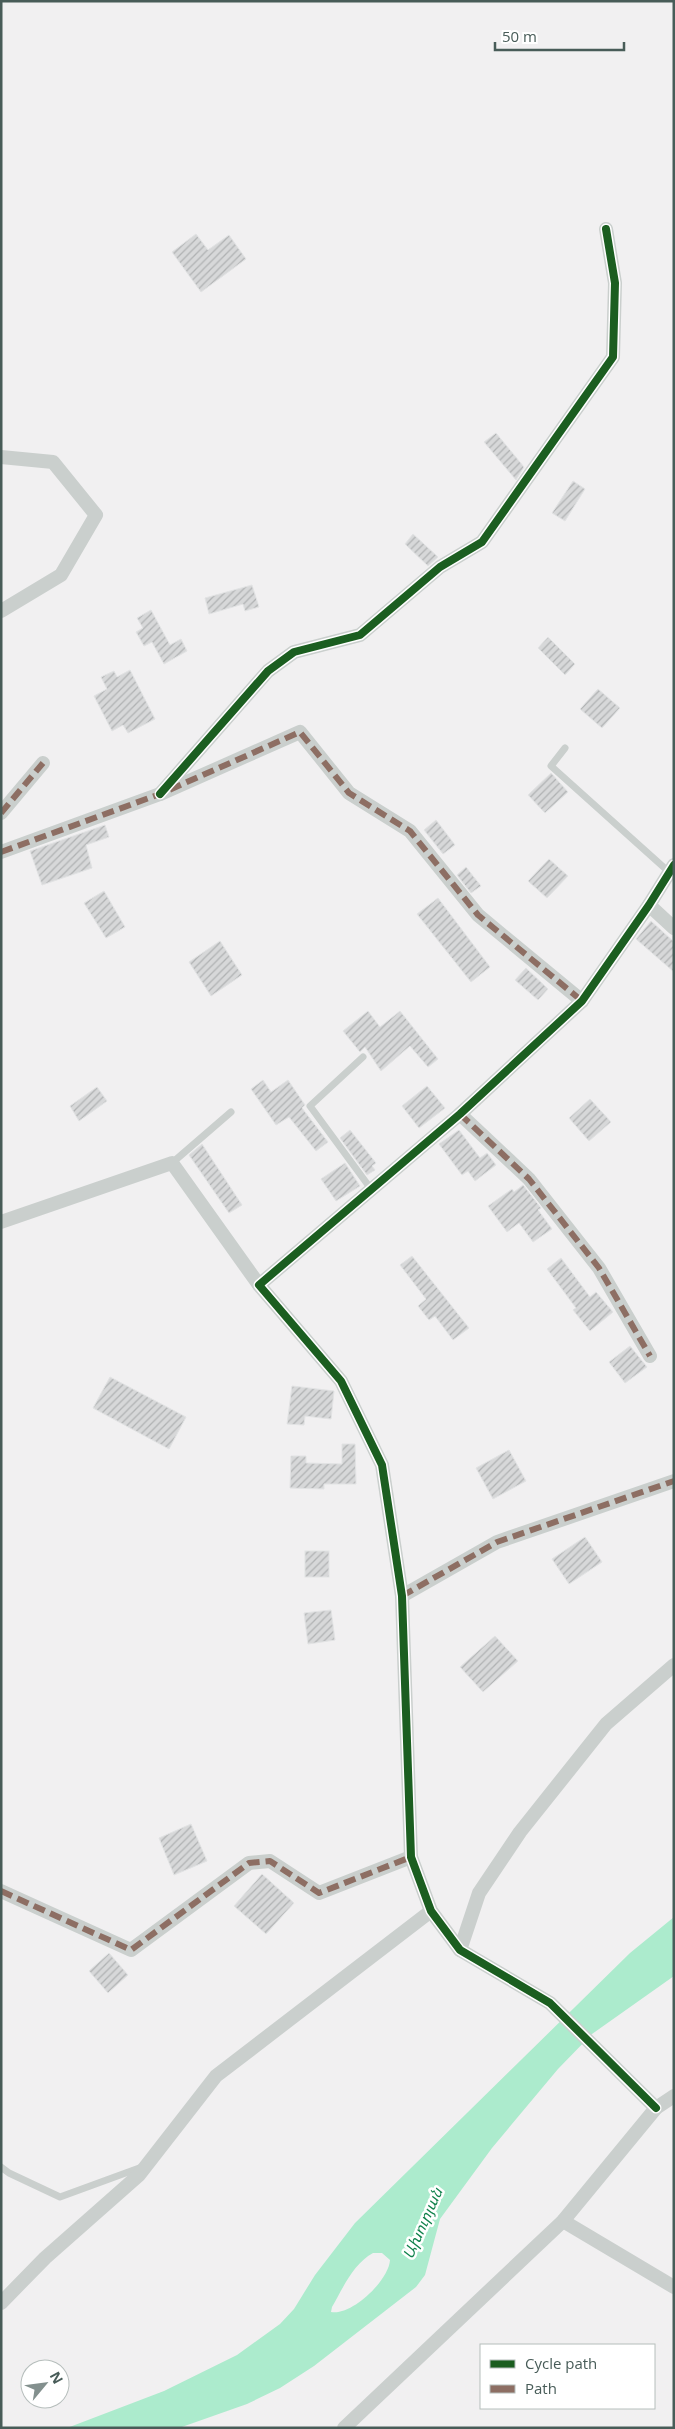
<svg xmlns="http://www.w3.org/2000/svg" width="675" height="2429" font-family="'Open Sans','Noto Sans Armenian',sans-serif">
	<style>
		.water { fill: #acebcd; fill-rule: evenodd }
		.building { fill: url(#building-hatch); stroke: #e2e3e4 }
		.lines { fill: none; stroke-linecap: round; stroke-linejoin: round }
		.service { stroke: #cacfcd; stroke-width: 7 }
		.minor { stroke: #cacfcd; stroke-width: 14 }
		.quiet { stroke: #8d6e63; stroke-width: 6; stroke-dasharray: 12 6; stroke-linecap: butt }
		.cycleway-casing { stroke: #fff; stroke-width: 11 }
		.cycleway { stroke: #1b5e20; stroke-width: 8 }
		.labels { text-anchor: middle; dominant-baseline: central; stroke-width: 5; stroke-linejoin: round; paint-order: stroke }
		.water-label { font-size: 15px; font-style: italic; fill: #11824c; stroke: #fff }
	</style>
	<defs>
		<pattern id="building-hatch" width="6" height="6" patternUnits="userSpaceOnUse" patternTransform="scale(1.25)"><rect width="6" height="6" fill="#d7d8d9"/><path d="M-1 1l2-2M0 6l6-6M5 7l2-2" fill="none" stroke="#b0b2b3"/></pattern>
	</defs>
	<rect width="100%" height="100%" fill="#f1f0f1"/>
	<!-- water -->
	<path class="water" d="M674,1917v59l-82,58 -34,35 -66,79 -52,71 -15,56 -9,12 -102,79 -34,22 -33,16 -68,24h-112l97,-37 73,-36 43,-31 14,-15 21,-34 40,-52 275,-270zM373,2253h9l8,7c-1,20 -38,56 -59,52l1,-5c11,-19 21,-43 41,-54z"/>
	<!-- building -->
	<g class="building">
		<polygon points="196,234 208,250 229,235 246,259 201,292 172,252"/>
		<polygon points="496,433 524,467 516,480 484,442"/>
		<polygon points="573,481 585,489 565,521 552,513"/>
		<polygon points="413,534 438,557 428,566 405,544"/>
		<polygon points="252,585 259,607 245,611 243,604 209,614 205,598"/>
		<polygon points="151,610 170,645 181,639 187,651 164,664 152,642 144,646 136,632 143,628 137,618"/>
		<polygon points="548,637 575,664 565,675 538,648"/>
		<polygon points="130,670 155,719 128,733 123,725 112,731 94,696 107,689 101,677 114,671 117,677"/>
		<polygon points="598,689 620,708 602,728 580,709"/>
		<polygon points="551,773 568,792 545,813 528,795"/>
		<polygon points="436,820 455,845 443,854 424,830"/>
		<polygon points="105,825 109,837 86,845 92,868 42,885 30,851"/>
		<polygon points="549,859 568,876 547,898 528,881"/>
		<polygon points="466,867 481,886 471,893 457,875"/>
		<polygon points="104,891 125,927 106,938 84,903"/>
		<polygon points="438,898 490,967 471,982 417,914"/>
		<polygon points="651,921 674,942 674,972 636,939"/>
		<polygon points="220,941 242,975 211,996 189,962"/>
		<polygon points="526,968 548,989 538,1000 515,980"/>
		<polygon points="368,1011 380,1027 400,1011 438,1059 428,1067 410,1046 381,1071 365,1047 360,1052 343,1031"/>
		<polygon points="263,1080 271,1092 288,1080 305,1105 302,1108 328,1142 316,1151 289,1117 276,1125 251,1089"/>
		<polygon points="427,1086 445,1108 419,1128 402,1106"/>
		<polygon points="97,1087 107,1101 79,1121 70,1106"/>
		<polygon points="590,1099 611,1122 589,1141 569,1118"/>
		<polygon points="350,1130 376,1163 372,1166 375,1170 367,1175 340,1138"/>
		<polygon points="459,1130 480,1158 487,1153 496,1165 475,1181 468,1171 462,1175 439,1144"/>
		<polygon points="202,1144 242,1205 229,1213 189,1155"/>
		<polygon points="345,1163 360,1186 336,1201 321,1179"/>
		<polygon points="523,1185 541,1208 538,1210 552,1229 533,1242 519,1223 507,1232 488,1206 512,1189 514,1192"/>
		<polygon points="412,1256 469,1328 453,1340 435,1316 429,1320 418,1306 426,1299 400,1265"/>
		<polygon points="561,1258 590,1297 596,1292 613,1312 590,1331 573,1310 576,1308 547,1269"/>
		<polygon points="630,1346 647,1367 625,1383 609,1362"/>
		<polygon points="110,1377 186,1417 169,1449 93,1408"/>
		<polygon points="292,1386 334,1391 331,1419 305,1416 304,1425 287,1424"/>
		<polygon points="342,1444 355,1444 356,1484 324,1484 324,1489 290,1488 291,1456 306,1456 306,1463 342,1464"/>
		<polygon points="509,1450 526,1481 493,1499 476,1468"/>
		<polygon points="585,1537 602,1562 569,1584 552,1559"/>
		<rect x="305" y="1551" width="24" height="26"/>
		<polygon points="331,1610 335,1640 308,1644 304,1613"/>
		<polygon points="495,1636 518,1661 483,1692 460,1667"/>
		<polygon points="191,1824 207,1861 174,1875 159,1838"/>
		<polygon points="262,1874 294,1903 266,1934 234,1906"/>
		<polygon points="109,1953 128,1975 108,1993 89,1971"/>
	</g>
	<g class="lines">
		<!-- service -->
		<g class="service">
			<polyline points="565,748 551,766 669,872"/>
			<polyline points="363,1057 310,1106 371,1189"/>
			<polyline points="172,1163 231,1112"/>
			<polyline points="1,2167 9,2173 60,2197 142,2167"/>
		</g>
		<!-- minor -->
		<g class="minor">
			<polyline points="1,457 53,462 96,515 61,575 1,611"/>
			<polyline points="160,794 268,671 294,652 360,635 440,567 482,542 613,357 615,283 606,229"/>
			<polyline points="1,813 43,763"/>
			<polyline points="1,852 160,794 300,732 349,793 410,831 478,915 582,1001"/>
			<polyline points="649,905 674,928"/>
			<polyline points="460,1114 529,1179 599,1268 650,1356"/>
			<polyline points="1,1222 172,1163 259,1285"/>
			<polyline points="402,1596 497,1542 674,1481"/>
			<polyline points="1,1891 131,1950 249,1863 270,1861 319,1893 411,1857"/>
			<polyline points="460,1950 479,1893 520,1832 606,1724 674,1665"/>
			<polyline points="656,2108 550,2003 460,1950 431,1911 411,1857 402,1596 382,1465 341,1381 259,1285 460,1114 582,1001 649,905 674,865"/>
			<polyline points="563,2221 674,2287"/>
			<polyline points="1,2303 45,2258 139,2175 216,2076 431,1911"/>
			<polyline points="344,2428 563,2221 656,2108 674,2096"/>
		</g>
		<!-- quiet -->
		<g class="quiet">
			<polyline points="1,813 43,763"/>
			<polyline points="1,852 160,794 300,732 349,793 410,831 478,915 582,1001"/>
			<polyline points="460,1114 529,1179 599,1268 650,1356"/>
			<polyline points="402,1596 497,1542 674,1481"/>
			<polyline points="1,1891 131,1950 249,1863 270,1861 319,1893 411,1857"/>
		</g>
		<defs>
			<g id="cycleway">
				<polyline points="160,794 268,671 294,652 360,635 440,567 482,542 613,357 615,283 606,229"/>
				<polyline points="656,2108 550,2003 460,1950 431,1911 411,1857 402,1596 382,1465 341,1381 259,1285 460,1114 582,1001 649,905 674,865"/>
			</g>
		</defs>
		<!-- cycleway casing -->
		<use href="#cycleway" class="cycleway-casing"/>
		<!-- cycleway -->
		<use href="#cycleway" class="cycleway"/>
	</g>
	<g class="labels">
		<!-- water labels -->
		<g class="water-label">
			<text transform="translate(422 2223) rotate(-66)">Ախուրյան</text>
		</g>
	</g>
	<!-- border -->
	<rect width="675" height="2429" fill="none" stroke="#485c58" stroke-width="5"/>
	<!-- legend -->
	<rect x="480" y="2344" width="175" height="65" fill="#ffffff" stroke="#b6bebc"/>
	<rect x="490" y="2360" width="25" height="8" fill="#1b5e20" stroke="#b6bebc"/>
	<text x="525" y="2369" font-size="15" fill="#485c58">Cycle path</text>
	<rect x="490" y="2385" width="25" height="8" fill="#8d6e63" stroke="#b6bebc"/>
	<text x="525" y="2394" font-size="15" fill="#485c58">Path</text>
	<!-- north arrow -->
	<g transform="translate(45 2384) rotate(61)"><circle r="24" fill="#ffffff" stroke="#b6bebc"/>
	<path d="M0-4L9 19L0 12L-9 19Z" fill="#83908e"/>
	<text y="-8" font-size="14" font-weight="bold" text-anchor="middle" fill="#485c58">N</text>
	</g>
	<!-- scale -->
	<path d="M495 42v8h129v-8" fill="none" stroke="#485c58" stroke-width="2.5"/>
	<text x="502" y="42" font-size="15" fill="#485c58" stroke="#ffffff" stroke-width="4" paint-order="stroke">50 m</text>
</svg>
